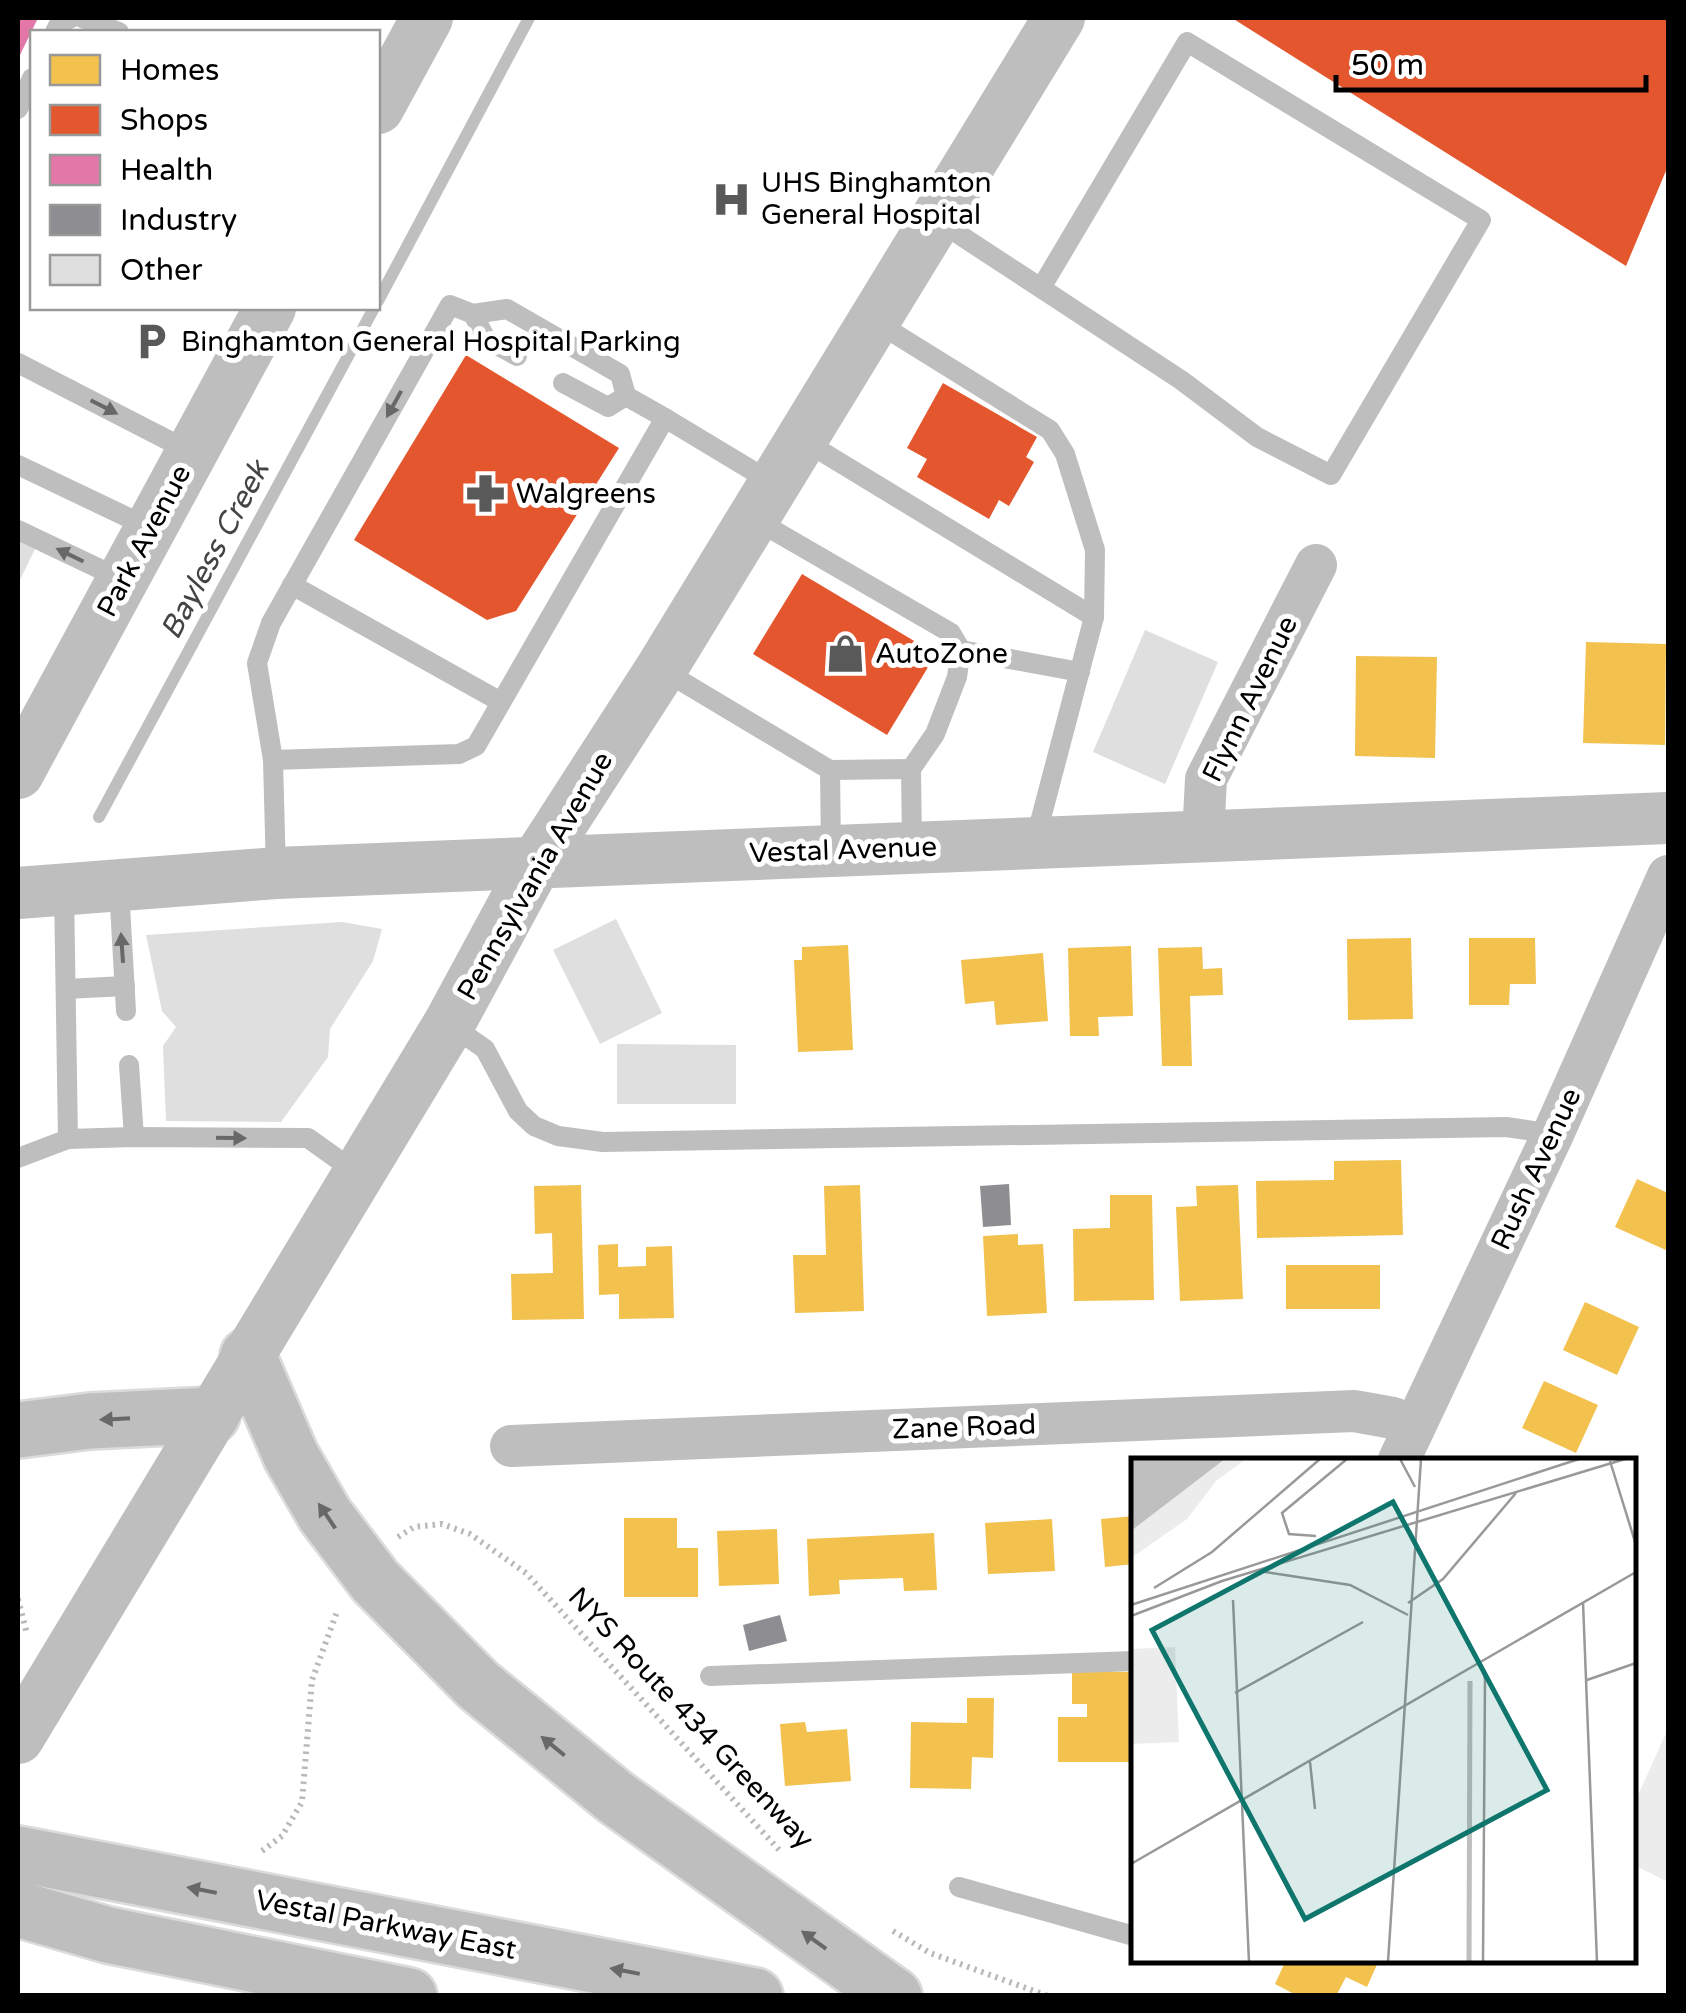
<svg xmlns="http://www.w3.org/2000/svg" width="1686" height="2013" font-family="'Varela Round',sans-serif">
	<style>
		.green { fill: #ececec }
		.homes { fill: #f2c14e }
		.shops { fill: #e4572e }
		.health { fill: #e377a8 }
		.industry { fill: #8d8d92 }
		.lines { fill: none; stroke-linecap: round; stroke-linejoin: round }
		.stream { stroke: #bfbfbf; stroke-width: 12 }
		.building { fill: #dfdfdf }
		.primary-casing { stroke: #dbdbdb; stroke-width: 60 }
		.path { stroke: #b9b9b9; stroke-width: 6; stroke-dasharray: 2.5 5; stroke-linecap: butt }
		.service { stroke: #bebebe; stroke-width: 20 }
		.minor { stroke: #bebebe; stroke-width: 42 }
		.tertiary { stroke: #bebebe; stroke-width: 52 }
		.primary { stroke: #bebebe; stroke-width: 55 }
		.oneway { fill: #686868 }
		.labels { text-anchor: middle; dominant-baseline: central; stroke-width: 10; stroke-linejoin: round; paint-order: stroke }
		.poi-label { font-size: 28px; fill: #000; stroke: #fff; text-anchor: start }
		.street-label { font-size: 28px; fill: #000; stroke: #fff }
		.water-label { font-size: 30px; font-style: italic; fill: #444; stroke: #fff }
		.inset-river { fill: none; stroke: #bfbfbf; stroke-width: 5 }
		.inset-road { fill: none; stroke: #999; stroke-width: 2.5 }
		.view { fill: #0f766e; fill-opacity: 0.15; stroke: #0f766e; stroke-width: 5 }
		.inset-edge { fill: none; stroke: #000; stroke-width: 5 }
	</style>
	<rect width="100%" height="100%" fill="#fff"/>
	<!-- green -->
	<polygon class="green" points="1668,1729 1668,1882 1634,1865 1634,1804"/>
	<!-- homes -->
	<g class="homes">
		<polygon points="1586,642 1666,644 1665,745 1583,743"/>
		<polygon points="1356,656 1437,657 1435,758 1355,756"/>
		<polygon points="1411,938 1413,1019 1348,1020 1347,939"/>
		<polygon points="1469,938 1535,938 1536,984 1510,984 1509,1005 1469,1005"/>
		<polygon points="848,945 853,1050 798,1052 794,960 802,960 802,947"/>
		<polygon points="1131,946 1133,1016 1098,1017 1099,1036 1070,1036 1068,948"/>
		<polygon points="1202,947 1203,969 1222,968 1223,995 1190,996 1192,1066 1162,1066 1158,948"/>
		<polygon points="1043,953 1048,1021 996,1025 994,1001 965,1004 961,960"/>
		<polygon points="1401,1160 1403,1235 1257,1238 1256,1181 1334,1180 1334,1161"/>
		<polygon points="1637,1179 1668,1193 1668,1251 1615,1227"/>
		<polygon points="581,1185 584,1319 512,1320 511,1274 553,1273 552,1233 535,1234 534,1186"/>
		<polygon points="860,1185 864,1311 795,1313 793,1255 826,1255 824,1186"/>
		<polygon points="1238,1185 1243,1299 1180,1301 1176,1207 1197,1206 1196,1186"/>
		<polygon points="1110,1195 1152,1195 1154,1300 1074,1301 1073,1229 1110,1228"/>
		<polygon points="1018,1234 1018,1245 1043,1244 1047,1313 987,1316 983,1236"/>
		<polygon points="618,1244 618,1267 646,1266 646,1247 672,1246 674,1318 619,1319 619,1294 599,1295 598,1245"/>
		<rect x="1286" y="1265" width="94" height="44"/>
		<polygon points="1585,1302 1639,1327 1617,1375 1563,1350"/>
		<polygon points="1544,1381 1598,1405 1576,1453 1522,1428"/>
		<polygon points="1134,1516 1134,1564 1105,1567 1101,1519"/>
		<polygon points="624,1518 677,1518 677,1548 698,1548 698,1597 624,1597"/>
		<polygon points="1052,1519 1055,1571 988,1574 985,1523"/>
		<polygon points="777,1529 779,1584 719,1586 717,1531"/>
		<polygon points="934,1533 937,1590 904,1591 903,1578 839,1580 840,1594 809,1596 807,1539"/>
		<polygon points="1072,1671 1134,1672 1130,1762 1058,1762 1058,1717 1087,1717 1087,1704 1072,1704"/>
		<polygon points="967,1698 994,1698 993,1758 972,1757 971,1789 910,1788 911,1722 967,1723"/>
		<polygon points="805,1722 807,1732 847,1729 851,1781 785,1786 780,1724"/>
		<polygon points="1286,1960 1379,1960 1367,1987 1346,1977 1336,1996 1298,1996 1275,1984"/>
	</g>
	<!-- shops -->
	<g class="shops">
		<polygon points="1232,18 1668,18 1668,166 1626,266"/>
		<polygon points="466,355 619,448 516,611 487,620 354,540"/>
		<polygon points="943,383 1037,437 1026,457 1034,462 1009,506 999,500 989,519 917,477 927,459 907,448"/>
		<polygon points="802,574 936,654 887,735 753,654"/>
	</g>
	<!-- health -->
	<polygon class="health" points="18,18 38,18 18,59"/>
	<!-- industry -->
	<g class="industry">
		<polygon points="1009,1184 1011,1225 983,1227 980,1186"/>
		<polygon points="780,1615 787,1641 749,1651 743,1625"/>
	</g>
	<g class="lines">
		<!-- stream -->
		<g class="stream">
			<polyline points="378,301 529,18"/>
			<polyline points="99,817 374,308"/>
		</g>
	</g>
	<!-- building -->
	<g class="building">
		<polygon points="18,541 35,549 18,584"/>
		<polygon points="1145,630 1218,662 1165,784 1093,752"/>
		<polygon points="616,919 662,1013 600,1044 553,950"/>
		<polygon points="342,922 382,929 373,961 330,1029 328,1057 281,1122 166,1121 163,1046 176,1027 162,1011 146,935"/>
		<polygon points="617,1044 736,1045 736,1104 617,1104"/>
	</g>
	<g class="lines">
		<defs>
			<g id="primary">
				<polyline points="248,1356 291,1456 325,1515 375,1581 478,1685 615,1797 894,1996"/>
				<polyline points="18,1430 90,1421 212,1415"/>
				<polyline points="18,1854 755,1996"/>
				<polyline points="18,1909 108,1935 409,1996"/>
			</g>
		</defs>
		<!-- primary casing -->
		<use href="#primary" class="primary-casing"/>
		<!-- path -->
		<g class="path">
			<polyline points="398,1537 414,1527 442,1524 470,1534 526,1573 781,1852"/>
			<polyline points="18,1599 27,1634"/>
			<polyline points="262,1851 282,1836 302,1802 312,1680 338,1609"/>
			<polyline points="893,1931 930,1953 1048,1996"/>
		</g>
		<!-- service -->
		<g class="service">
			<polyline points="82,18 119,32"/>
			<polyline points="55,32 59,24 71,18"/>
			<polyline points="18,109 32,78"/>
			<polyline points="937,220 1181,380 1257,437 1331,475 1481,220 1187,42 1041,288"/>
			<polyline points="473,314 507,309 620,374 626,396"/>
			<polyline points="876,322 1050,430 1065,454 1095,550 1094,617 1035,841"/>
			<polyline points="18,363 189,451"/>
			<polyline points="563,383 608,407 626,396 665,418"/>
			<polyline points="801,439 1094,617"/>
			<polyline points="18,465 150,528"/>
			<polyline points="754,519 951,633 961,650 957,677 935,734 911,769 912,845"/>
			<polyline points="18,530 121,579"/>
			<polyline points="292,585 501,702"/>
			<polyline points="961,650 1080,672"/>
			<polyline points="661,669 830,770 831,849"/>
			<polyline points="273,760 257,663 271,623 450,305 473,314 486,339 517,356"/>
			<polyline points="830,770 911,769"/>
			<polyline points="276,872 273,760 459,754 476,746 665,418 773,483"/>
			<polyline points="119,888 126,1011"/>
			<polyline points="64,890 68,1139 134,1137 308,1138 357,1173"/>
			<polyline points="66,989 125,986"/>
			<polyline points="449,1024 485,1049 518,1111 534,1126 558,1136 603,1142 1506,1127 1553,1134"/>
			<polyline points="129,1065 134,1137"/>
			<polyline points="18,1158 68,1139"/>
			<polyline points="710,1676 1134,1661"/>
			<polyline points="959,1887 1134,1936"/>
		</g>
		<!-- minor -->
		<g class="minor">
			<polyline points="1203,837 1206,779 1316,565"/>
			<polyline points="511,1446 1354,1411 1393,1418 1414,1428"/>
			<polyline points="1399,1460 1553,1134 1668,876"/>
		</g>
		<!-- tertiary -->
		<g class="tertiary">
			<polyline points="378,108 427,18"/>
			<polyline points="18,773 270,308"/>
			<polyline points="18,893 276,873 1668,818"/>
			<polyline points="18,1738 449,1024 536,863 661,669 1059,18"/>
		</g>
		<!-- primary -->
		<use href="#primary" class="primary"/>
	</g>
	<!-- one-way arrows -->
	<defs><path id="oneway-solid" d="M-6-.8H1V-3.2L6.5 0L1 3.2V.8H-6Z" transform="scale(2.5)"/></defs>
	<g class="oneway">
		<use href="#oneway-solid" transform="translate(394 404) rotate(119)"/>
		<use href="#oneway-solid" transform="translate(104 407) rotate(27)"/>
		<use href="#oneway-solid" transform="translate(70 555) rotate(-154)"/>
		<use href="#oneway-solid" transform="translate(122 948) rotate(-94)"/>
		<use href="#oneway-solid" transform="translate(231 1138) rotate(1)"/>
		<use href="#oneway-solid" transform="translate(115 1419) rotate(177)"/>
		<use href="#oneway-solid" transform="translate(327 1516) rotate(-124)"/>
		<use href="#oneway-solid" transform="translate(553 1746) rotate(-141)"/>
		<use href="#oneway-solid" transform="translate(202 1890) rotate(-169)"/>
		<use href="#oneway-solid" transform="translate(814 1940) rotate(-144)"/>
		<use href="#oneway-solid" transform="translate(625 1971) rotate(-169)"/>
	</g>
	<!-- icons -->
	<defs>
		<symbol id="hospital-bare" viewBox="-9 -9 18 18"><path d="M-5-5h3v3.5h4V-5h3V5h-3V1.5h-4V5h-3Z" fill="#595959" stroke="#fff" stroke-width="2.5" paint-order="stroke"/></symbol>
		<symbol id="parking-bare" viewBox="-9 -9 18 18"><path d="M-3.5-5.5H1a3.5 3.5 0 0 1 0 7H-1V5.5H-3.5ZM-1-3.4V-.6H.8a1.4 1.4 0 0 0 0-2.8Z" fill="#595959" stroke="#fff" stroke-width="2.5" paint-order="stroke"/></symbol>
		<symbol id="pharmacy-bare" viewBox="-9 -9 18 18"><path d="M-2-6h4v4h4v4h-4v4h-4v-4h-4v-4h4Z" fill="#595959" stroke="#fff" stroke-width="2.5" paint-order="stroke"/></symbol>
		<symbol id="shop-bare" viewBox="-9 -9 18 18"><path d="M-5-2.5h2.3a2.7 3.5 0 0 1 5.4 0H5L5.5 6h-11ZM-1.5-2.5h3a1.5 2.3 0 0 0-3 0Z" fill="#595959" stroke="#fff" stroke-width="2.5" paint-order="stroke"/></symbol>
	</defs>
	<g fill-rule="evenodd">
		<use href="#hospital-bare" x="704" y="172" width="55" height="55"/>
		<use href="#parking-bare" x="124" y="314" width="55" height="55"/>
		<use href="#pharmacy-bare" x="458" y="466" width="55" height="55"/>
		<use href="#shop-bare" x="818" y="626" width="55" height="55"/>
	</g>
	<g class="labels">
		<!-- poi labels -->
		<g class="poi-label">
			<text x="761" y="183">UHS Binghamton<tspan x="761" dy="32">General Hospital</tspan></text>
			<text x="181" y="342">Binghamton General Hospital Parking</text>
			<text x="516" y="494">Walgreens</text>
			<text x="875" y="654">AutoZone</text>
		</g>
		<!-- street labels -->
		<g class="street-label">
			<text transform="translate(144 541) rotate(-62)">Park Avenue</text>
			<text transform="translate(1250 699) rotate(-64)">Flynn Avenue</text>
			<text transform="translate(843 850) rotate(-2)">Vestal Avenue</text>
			<text transform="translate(535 876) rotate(-60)">Pennsylvania Avenue</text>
			<text transform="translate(1536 1169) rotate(-65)">Rush Avenue</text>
			<text transform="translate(964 1427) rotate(-2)">Zane Road</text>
			<text transform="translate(691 1718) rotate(47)">NYS Route 434 Greenway</text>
			<text transform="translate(386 1925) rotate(11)">Vestal Parkway East</text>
		</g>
		<!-- water labels -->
		<g class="water-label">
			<text transform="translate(215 550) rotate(-62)">Bayless Creek</text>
		</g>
	</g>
	<!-- overview -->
	<g transform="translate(1131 1458)">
		<rect width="505" height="505" fill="#fff"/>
		<path d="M94,1h21l-30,22 -29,38 -56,39v-27zM44,189l4,95 -48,2v-95z" fill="#ececec"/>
		<path d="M0,1h94l-94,72z" fill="#bfbfbf"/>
		<path class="inset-river" d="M338,504l1,-281"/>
		<path class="inset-road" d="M269,1l15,28M479,3l26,84M185,78l-27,-2 -7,-21 65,-54M134,114l85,13 58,30M23,130l58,-36 108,-93M102,142l16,362M452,144l14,360M277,145l35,-24 73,-86M0,147l448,-146M0,158l91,-35 403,-122M349,203l5,18 -2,283M456,222l49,-17M104,235l128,-71M179,304l5,47M0,406l505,-292M257,504l33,-503"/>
		<path class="view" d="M262,44l154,288 -242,129 -153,-289z"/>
		<rect width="505" height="505" class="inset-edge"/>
	</g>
	<!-- border -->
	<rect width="1686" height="2013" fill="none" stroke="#000000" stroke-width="40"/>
	<!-- legend -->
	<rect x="30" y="30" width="350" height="280" fill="#ffffff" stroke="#999999" stroke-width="2.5"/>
	<rect x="50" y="55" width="50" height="30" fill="#f2c14e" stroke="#999999" stroke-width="2.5"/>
	<text x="120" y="80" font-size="30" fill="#000000">Homes</text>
	<rect x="50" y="105" width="50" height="30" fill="#e4572e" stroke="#999999" stroke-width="2.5"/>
	<text x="120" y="130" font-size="30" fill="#000000">Shops</text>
	<rect x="50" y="155" width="50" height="30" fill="#e377a8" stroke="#999999" stroke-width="2.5"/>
	<text x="120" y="180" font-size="30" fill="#000000">Health</text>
	<rect x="50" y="205" width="50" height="30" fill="#8d8d92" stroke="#999999" stroke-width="2.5"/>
	<text x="120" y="230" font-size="30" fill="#000000">Industry</text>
	<rect x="50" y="255" width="50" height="30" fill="#dfdfdf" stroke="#999999" stroke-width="2.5"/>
	<text x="120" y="280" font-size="30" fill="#000000">Other</text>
	<!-- scale -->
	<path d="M1336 75v15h310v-15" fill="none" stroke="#000000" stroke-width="5"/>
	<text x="1351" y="75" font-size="30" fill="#000000" stroke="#ffffff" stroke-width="8" paint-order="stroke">50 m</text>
</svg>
